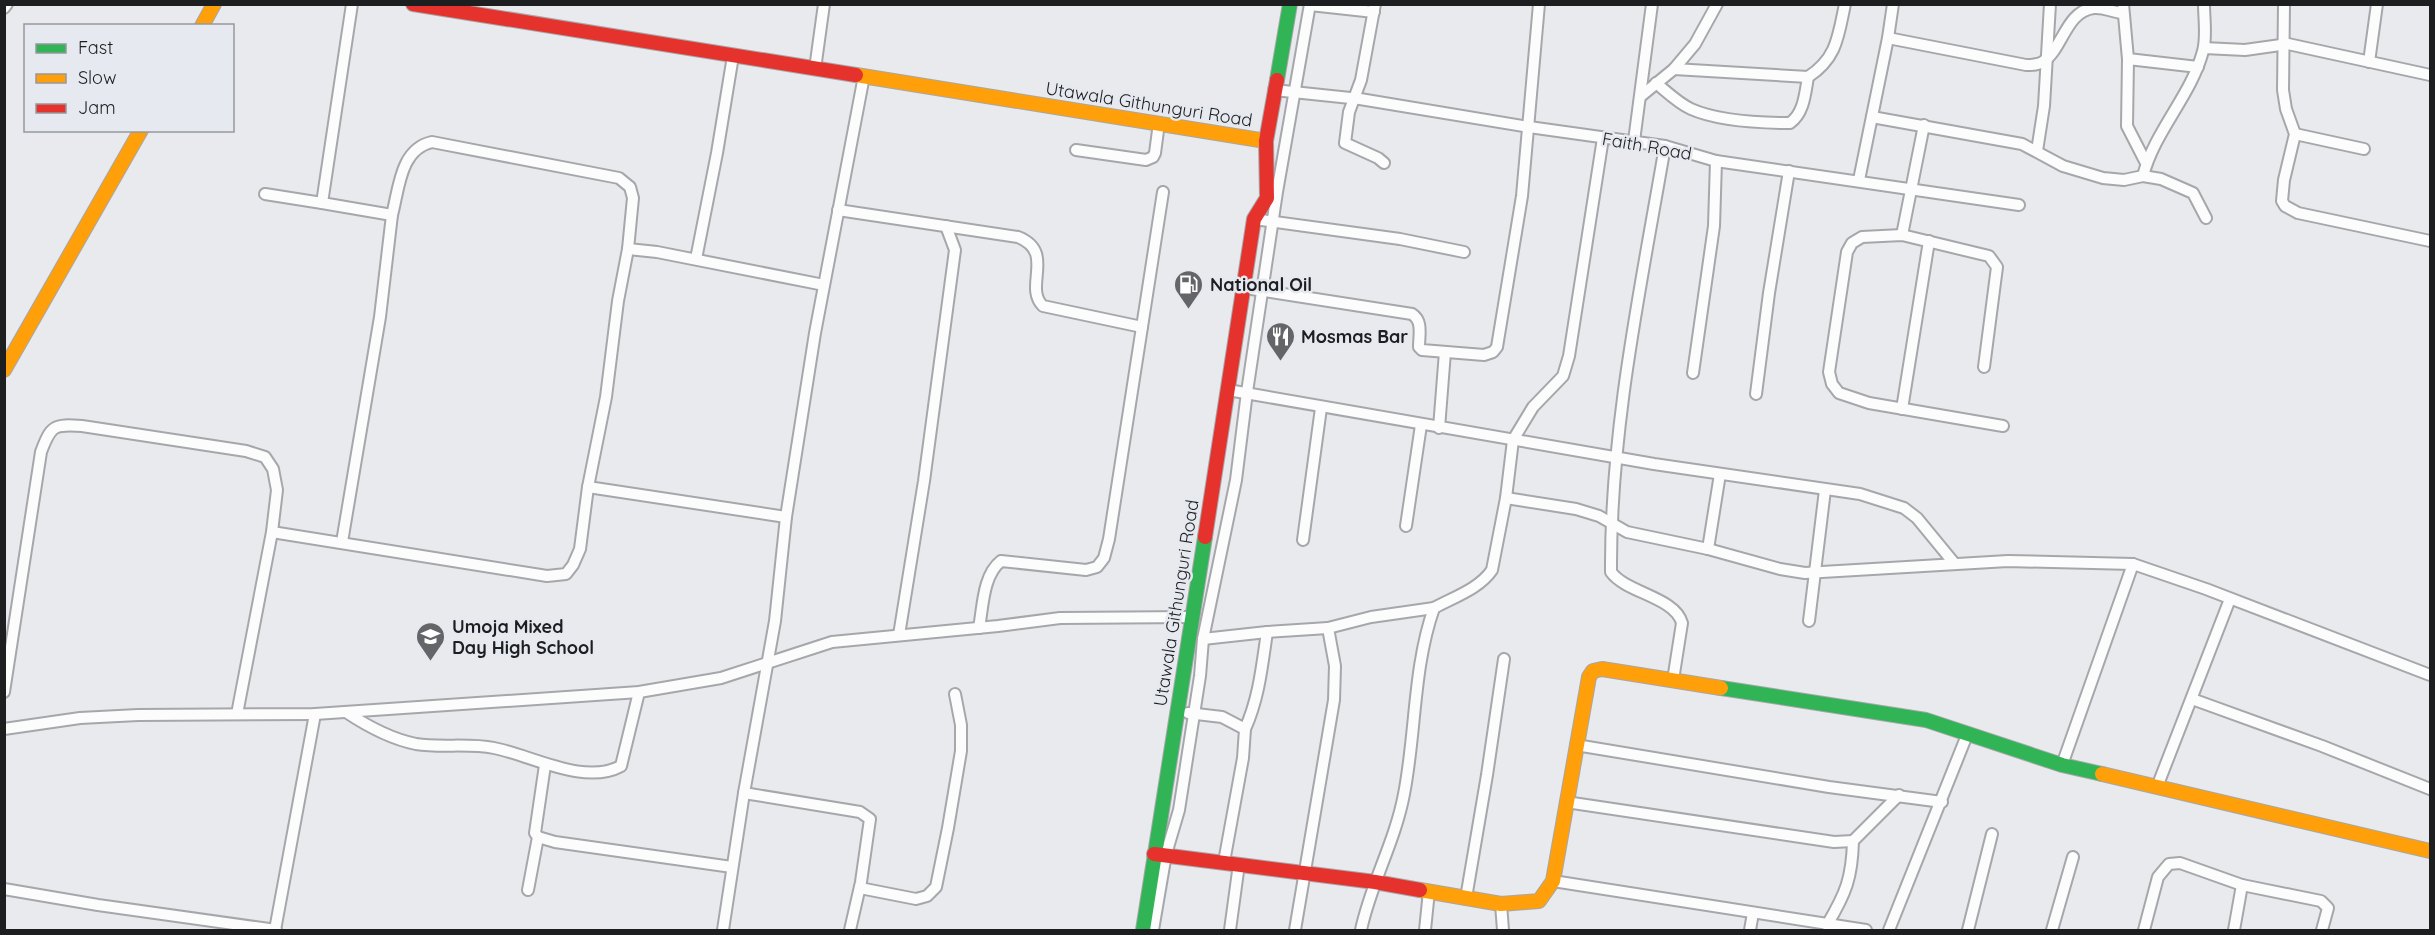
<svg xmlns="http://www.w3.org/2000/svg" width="2435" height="935" font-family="Quicksand,sans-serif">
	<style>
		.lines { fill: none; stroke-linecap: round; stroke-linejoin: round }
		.street-casing { stroke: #a6a7aa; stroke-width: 14 }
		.fast-casing { stroke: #a6a7aa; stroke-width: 16 }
		.slow-casing { stroke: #a6a7aa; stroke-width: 16 }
		.jam-casing { stroke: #a6a7aa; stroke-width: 16 }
		.street { stroke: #fcfcfc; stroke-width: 10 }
		.fast { stroke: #30b455; stroke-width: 14 }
		.slow { stroke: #ff9f0a; stroke-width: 14 }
		.jam { stroke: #e5322d; stroke-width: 14 }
		.labels { text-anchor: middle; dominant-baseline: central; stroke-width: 5; stroke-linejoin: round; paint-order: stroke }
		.street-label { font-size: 18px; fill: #1d1e20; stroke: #e6e9ef }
		.poi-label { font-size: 18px; font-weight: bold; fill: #1d1e20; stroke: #e6e9ef; text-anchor: start }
	</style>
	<rect width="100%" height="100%" fill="#e8eaed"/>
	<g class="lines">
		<defs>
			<g id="street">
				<polyline points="1375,4 1361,80 1349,112 1345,143 1378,158 1384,163"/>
				<polyline points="2123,4 2128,59 2127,126 2146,163"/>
				<polyline points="2284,4 2283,90 2286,109 2295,134 2284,180 2282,201 2285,206 2298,213 2430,241"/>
				<polyline points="1310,5 1374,12"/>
				<polyline points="4,8 7,4"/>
				<path d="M1888,38l138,27c6,0 13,0 18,-4 19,-13 22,-50 50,-53 9,-1 19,4 28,5"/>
				<polyline points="2204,48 2245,50 2288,44 2430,75"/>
				<polyline points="2128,59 2198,67"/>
				<polyline points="2369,62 2377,4"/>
				<polyline points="815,69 824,4"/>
				<path d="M1674,69l134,8c29,-19 30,-40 37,-73"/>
				<path d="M1656,83c11,9 22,20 35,26 27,12 69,14 99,14 14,-10 15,-29 18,-46"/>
				<polyline points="1274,90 1360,99 1529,127 1665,146 1716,161 2019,205"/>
				<polyline points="1641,96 1674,69 1695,44 1717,4"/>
				<polyline points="1872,117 2022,144 2063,166 2103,178 2124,180 2143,176 2161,179 2193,193 2206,218"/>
				<polyline points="2295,134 2364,149"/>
				<polyline points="1634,141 1652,4"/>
				<path d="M1665,146c-24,140 -55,283 -54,426 15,21 64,25 71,51l-9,57"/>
				<polyline points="1076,150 1146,160 1153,157 1155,153 1159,123"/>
				<polyline points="2037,151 2044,106 2050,4"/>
				<path d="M2143,176c12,-46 48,-80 60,-125 4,-14 1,-32 1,-47"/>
				<polyline points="1859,180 1888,38 1893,4"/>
				<polyline points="265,194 322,203"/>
				<path d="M838,210l180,27c38,15 5,50 25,69l99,21 21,-135"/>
				<polyline points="1254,219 1400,239 1464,252"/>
				<polyline points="1902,235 1924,125"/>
				<polyline points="628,249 657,252 824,285"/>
				<polyline points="696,259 717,153 733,56"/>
				<path d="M1245,288l167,26c11,7 7,21 7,33l3,3 62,5 9,-3 4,-5 25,-151 17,-192"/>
				<polyline points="1984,367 1997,267 1989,256 1902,235 1862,237 1852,243 1847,252 1829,372 1832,384 1839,393 1869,403 2003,426"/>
				<polyline points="1693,373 1714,226 1716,161"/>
				<polyline points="1228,390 1654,464 1860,494 1904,508 1917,518 1954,563"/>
				<polyline points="1756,394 1769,293 1789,171"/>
				<polyline points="1902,409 1929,241"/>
				<polyline points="1439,428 1445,352"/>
				<polyline points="588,487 786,517"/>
				<polyline points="1506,498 1576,509 1599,516 1627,532 1708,549 1780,569 1805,573 2008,561 2133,564 2206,589 2430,675"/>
				<polyline points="1406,526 1421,425"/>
				<path d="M272,532l275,44 19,-2 7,-9 7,-16 8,-62 18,-90 12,-96 10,-52 5,-51 -3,-11 -11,-9 -187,-36c-32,7 -33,47 -40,73l-70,-12 30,-199"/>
				<polyline points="1303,540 1321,408"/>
				<polyline points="342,542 380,317 392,215"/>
				<polyline points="1708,549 1720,474"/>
				<polyline points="1809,621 1825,490"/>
				<path d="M979,628c4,-22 4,-53 22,-67l85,9 11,-3 7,-9 5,-19 33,-212"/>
				<polyline points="899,635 924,481 955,250 946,226"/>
				<polyline points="1203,639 1267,632 1328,628 1371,617 1434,608"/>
				<path d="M4,692l37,-240c10,-27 13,-28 41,-26l164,25 19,6 8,12 4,21 -5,42 -35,182"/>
				<polyline points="2192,699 2322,746 2430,789"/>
				<path d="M346,712c21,14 45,27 70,32 25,4 52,-1 78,4 37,7 90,38 127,18l18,-74"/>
				<polyline points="1188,713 1222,717 1245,729 1243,758 1224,862"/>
				<polyline points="4,729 80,718 138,715 315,714 639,692 721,678 832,642 998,626 1060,618 1192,617"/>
				<path d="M1245,729c14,-31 17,-63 22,-97"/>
				<polyline points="1576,745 1829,787 1942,802"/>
				<polyline points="2062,765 2133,564"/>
				<polyline points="2157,787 2230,599"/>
				<polyline points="744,793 860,812 870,819 861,882 850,930"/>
				<polyline points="1566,802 1834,842 1853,841"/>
				<polyline points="538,837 555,842 732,867"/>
				<polyline points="1553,881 1866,930"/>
				<polyline points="860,888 916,899 927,896 936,887 948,828 961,751 961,725 955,694"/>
				<polyline points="4,889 98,905 276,930"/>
				<polyline points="528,890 538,837 535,833 545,765"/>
				<polyline points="1466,898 1487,775 1504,659"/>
				<polyline points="1501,904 1503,930"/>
				<path d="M1827,925c19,-32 25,-47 26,-84l46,-46"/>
				<polyline points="275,930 315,714"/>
				<polyline points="723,930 744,793 775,621 786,517 815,333 864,76"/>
				<polyline points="1153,930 1166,854 1179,810 1200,676 1203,639 1236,480 1247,392 1277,192 1310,4"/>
				<polyline points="1230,930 1239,864"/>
				<polyline points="1295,930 1334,700 1335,666 1328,628"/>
				<path d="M1361,930c10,-47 34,-88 43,-136 12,-61 9,-127 30,-186 20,-11 45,-19 58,-38l14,-72 7,-58 20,-33 30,-31 6,-20 34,-218"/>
				<polyline points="1425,930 1429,891"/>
				<polyline points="1750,930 1753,913"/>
				<polyline points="1889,930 1967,735"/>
				<polyline points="1968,930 1992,834"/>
				<polyline points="2052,930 2073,857"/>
				<polyline points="2144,930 2158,877 2169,864 2180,863 2242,885 2321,901 2328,908 2322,930"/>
				<polyline points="2234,930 2242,885"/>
			</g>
			<g id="fast">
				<polyline points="1277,80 1290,4"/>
				<polyline points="1721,688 1926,720 2062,765 2102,774"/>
				<polyline points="1143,930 1205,537"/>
			</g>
			<g id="slow">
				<polyline points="202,26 214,4"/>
				<polyline points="856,75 1266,141"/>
				<polyline points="4,370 141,130"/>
				<polyline points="2102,774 2430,851"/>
				<polyline points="1420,890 1501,904 1539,901 1553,881 1589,677 1593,671 1602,669 1721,688"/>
			</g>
			<g id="jam">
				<polyline points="413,4 856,75"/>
				<polyline points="1205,537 1254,219 1267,198 1266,141 1277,80"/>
				<polyline points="1154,854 1375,882 1420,890"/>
			</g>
		</defs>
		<!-- street casing -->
		<use href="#street" class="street-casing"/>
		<!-- fast casing -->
		<use href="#fast" class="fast-casing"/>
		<!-- slow casing -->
		<use href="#slow" class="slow-casing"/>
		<!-- jam casing -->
		<use href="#jam" class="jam-casing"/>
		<!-- street -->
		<use href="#street" class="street"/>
		<!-- fast -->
		<use href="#fast" class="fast"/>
		<!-- slow -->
		<use href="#slow" class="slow"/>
		<!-- jam -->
		<use href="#jam" class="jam"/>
	</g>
	<!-- icons -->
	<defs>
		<symbol id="fuel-pin" viewBox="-11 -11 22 30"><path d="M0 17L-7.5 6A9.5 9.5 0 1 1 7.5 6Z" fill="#646568" stroke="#e6e9ef"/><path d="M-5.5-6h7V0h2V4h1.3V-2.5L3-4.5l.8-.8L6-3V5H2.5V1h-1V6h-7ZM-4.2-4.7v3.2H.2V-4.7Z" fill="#fff"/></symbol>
		<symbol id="restaurant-pin" viewBox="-11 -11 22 30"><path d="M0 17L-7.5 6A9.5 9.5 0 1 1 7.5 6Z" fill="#646568" stroke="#e6e9ef"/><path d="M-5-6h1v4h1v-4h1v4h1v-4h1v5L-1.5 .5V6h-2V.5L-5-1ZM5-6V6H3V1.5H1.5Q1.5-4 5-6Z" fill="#fff"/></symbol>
		<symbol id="school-pin" viewBox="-11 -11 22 30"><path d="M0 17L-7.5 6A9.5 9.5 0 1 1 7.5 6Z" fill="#646568" stroke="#e6e9ef"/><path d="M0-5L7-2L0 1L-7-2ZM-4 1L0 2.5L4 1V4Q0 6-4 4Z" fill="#fff"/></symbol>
	</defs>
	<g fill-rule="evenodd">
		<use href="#fuel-pin" x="1172" y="268" width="33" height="45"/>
		<use href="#restaurant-pin" x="1264" y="320" width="33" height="45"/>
		<use href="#school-pin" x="414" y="620" width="33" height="45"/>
	</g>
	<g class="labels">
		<!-- street labels -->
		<g class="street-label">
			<text transform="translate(1149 104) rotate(9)">Utawala Githunguri Road</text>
			<text transform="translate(1647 146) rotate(10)">Faith Road</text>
			<text transform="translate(1176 603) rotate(-81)">Utawala Githunguri Road</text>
		</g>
		<!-- poi labels -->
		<g class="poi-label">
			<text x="1210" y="284">National Oil</text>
			<text x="1301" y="336">Mosmas Bar</text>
			<text x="452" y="626">Umoja Mixed<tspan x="452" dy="21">Day High School</tspan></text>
		</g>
	</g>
	<!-- border -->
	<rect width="2435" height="935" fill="none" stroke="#1d1e20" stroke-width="12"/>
	<!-- legend -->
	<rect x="24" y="24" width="210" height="108" fill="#e6e9ef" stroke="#96989c" stroke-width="1.5"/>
	<rect x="36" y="44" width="30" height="9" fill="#30b455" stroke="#96989c" stroke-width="1.5"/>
	<text x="78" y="54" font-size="18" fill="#1d1e20">Fast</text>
	<rect x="36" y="74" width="30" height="9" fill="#ff9f0a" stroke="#96989c" stroke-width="1.5"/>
	<text x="78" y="84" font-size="18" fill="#1d1e20">Slow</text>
	<rect x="36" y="104" width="30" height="9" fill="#e5322d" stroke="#96989c" stroke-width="1.5"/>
	<text x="78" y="114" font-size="18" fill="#1d1e20">Jam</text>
</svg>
